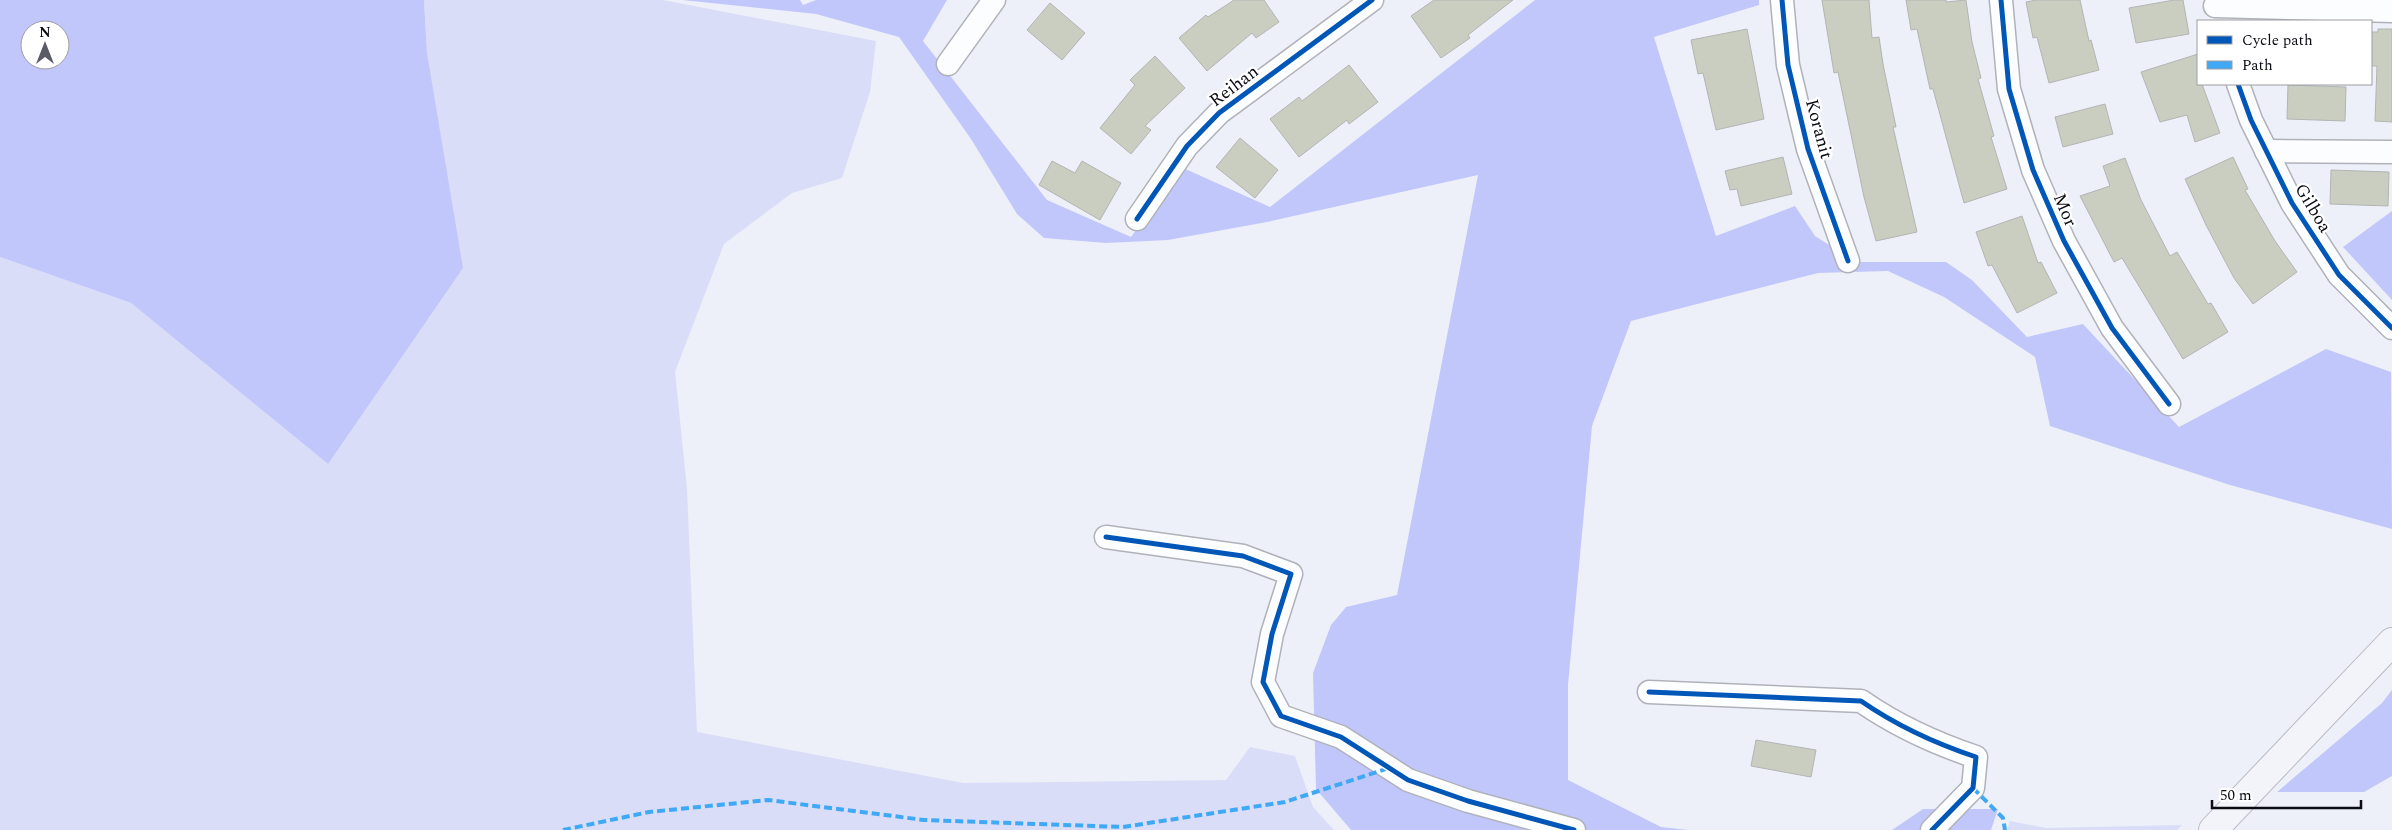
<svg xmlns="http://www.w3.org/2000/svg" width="2392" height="830" font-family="Spectral,serif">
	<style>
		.green { fill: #daddf7 }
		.forest { fill: #c2c7fb; fill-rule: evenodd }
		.building { fill: #c9cec0; stroke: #b2b5b4 }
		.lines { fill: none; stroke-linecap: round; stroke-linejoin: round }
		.minor-casing { stroke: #b0b2ba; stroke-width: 25 }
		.major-casing { stroke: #b9bac5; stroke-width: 30 }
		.minor { stroke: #fcfdfe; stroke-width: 22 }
		.major { stroke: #f3f4f9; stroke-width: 28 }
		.quiet { stroke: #3fa9f5; stroke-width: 4; stroke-dasharray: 8 4; stroke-linecap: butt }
		.cycleway-casing { stroke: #fff; stroke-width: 8 }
		.cycleway { stroke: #0057b8; stroke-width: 5 }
		.labels { text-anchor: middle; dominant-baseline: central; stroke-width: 4.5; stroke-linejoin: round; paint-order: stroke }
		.street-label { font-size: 18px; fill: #0a0b13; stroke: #fff }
	</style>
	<rect width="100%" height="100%" fill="#eef0f9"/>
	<!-- green -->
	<g class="green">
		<polygon points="424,0 663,0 876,41 870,92 842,178 792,193 724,244 675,372 687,488 697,732 963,783 1226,780 1250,747 1295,756 1313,807 1334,830 0,830 0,257 131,303 328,464 427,53"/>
		<polygon points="2010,821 2046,828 2182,825 2177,830 2007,830"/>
	</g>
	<!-- forest -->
	<g class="forest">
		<path d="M0,0h424l3,53 36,215 -135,196 -197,-161 -131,-46zM30,30h30v30h-30z"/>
		<polygon points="682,0 800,0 803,5 816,0 947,0 923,41 1047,200 1131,237 1181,167 1270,207 1535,0 1759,0 1759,5 1654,37 1716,236 1795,206 1815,236 1856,262 1946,262 1972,280 2027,337 2083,324 2179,427 2326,349 2391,372 2392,529 2230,485 2050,426 2035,357 1944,297 1888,271 1818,273 1631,321 1592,426 1568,685 1568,780 1661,827 1688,830 1351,830 1316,789 1313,673 1331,625 1346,607 1397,595 1478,175 1267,222 1168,240 1106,243 1044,238 1017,214 971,139 899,37 816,14"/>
		<polygon points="2392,211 2392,300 2343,247"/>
		<polygon points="2392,690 2392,776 2364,792 2277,792 2382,703"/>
		<polygon points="1923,809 1998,809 1991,830 1892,830"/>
	</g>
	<!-- building -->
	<g class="building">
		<polygon points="1234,0 1264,0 1279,22 1256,38 1252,33 1207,71 1179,38 1206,15 1208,17"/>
		<polygon points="1434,0 1513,0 1468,35 1470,38 1441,58 1411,16"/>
		<polygon points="1822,0 1869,0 1872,38 1879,37 1883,64 1896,127 1893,127 1917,232 1876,241 1864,197 1838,72 1834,73"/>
		<polygon points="1906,0 1946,0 1946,2 1966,0 1972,42 1981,78 1978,79 1994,136 1991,137 2007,189 1964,203 1933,89 1930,89 1917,29 1911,30"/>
		<polygon points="2036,0 2080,0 2089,41 2091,40 2099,70 2049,83 2037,37 2033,38 2026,2"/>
		<polygon points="2174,0 2183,0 2189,34 2136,43 2129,8"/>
		<polygon points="1050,3 1085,33 1062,60 1027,30"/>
		<polygon points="1747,29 1764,119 1716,130 1703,73 1698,74 1691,40"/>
		<polygon points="2378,29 2392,29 2392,122 2375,121 2377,66 2371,66 2371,32 2378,32"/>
		<polygon points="2198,54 2198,84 2202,84 2220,133 2195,142 2187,115 2160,122 2141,72"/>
		<polygon points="1155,56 1185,88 1145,126 1151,130 1131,154 1100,128 1135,85 1130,80"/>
		<polygon points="1349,65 1378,102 1349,124 1347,120 1299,157 1270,119 1299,97 1302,101"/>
		<polygon points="2288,85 2346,87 2345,121 2287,119"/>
		<polygon points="2105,104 2113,134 2063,147 2055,117"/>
		<polygon points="1240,138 1278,170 1255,198 1216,167"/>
		<polygon points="1783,157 1792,194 1741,206 1737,189 1730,190 1725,171"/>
		<polygon points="2233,157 2248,189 2245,190 2275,241 2297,272 2253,304 2234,278 2206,225 2185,179"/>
		<polygon points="2125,158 2141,200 2170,256 2177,252 2208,304 2211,303 2228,332 2183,359 2122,258 2114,262 2080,196 2110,186 2103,166"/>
		<polygon points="1052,161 1075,173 1082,161 1121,183 1100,220 1039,185"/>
		<polygon points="2331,170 2389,172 2388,206 2330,204"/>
		<polygon points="2022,216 2038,263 2041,262 2057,293 2017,313 1992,265 1988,266 1976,232"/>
		<polygon points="1756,740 1816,750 1811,777 1751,766"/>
	</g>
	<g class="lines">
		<defs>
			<g id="minor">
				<polyline points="1782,0 1788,65 1808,149 1848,261"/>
				<polyline points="2001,0 2009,89 2033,170 2064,241 2112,328 2169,404"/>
				<polyline points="2215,6 2392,11"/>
				<polyline points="948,64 994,0"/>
				<polyline points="2238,84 2251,120 2292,203 2339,275 2392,328"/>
				<polyline points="2266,151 2392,152"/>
				<polyline points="1137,219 1187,146 1219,113 1372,0"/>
				<polyline points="1106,537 1243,556 1291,574 1272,634 1263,682 1281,716 1341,737 1408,780 1468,801 1574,830"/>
				<path d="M1649,692l212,9c36,25 73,42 115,56l-3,31 -41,42"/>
			</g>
			<polyline id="major" points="2213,830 2392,642"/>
		</defs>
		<!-- minor casing -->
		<use href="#minor" class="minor-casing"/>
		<!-- major casing -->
		<use href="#major" class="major-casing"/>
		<!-- minor -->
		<use href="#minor" class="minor"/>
		<!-- major -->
		<use href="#major" class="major"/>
		<!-- quiet -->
		<g class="quiet">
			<polyline points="1973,788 2003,818 2005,830"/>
			<polyline points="563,830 649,812 768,800 924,820 1123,827 1285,802 1389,768"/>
		</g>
		<defs>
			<g id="cycleway">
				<polyline points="1782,0 1788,65 1808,149 1848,261"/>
				<polyline points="2001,0 2009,89 2033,170 2064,241 2112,328 2169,404"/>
				<polyline points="2238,84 2251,120 2292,203 2339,275 2392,328"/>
				<polyline points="1137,219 1187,146 1219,113 1372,0"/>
				<polyline points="1106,537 1243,556 1291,574 1272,634 1263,682 1281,716 1341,737 1408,780 1468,801 1574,830"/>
				<path d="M1649,692l212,9c36,25 73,42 115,56l-3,31 -41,42"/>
			</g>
		</defs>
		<!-- cycleway casing -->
		<use href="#cycleway" class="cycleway-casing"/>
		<!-- cycleway -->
		<use href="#cycleway" class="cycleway"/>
	</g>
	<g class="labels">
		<!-- street labels -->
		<g class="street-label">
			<text transform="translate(1234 86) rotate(-37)">Reihan</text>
			<text transform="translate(1819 129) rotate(75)">Koranit</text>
			<text transform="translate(2313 208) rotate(59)">Gilboa</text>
			<text transform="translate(2065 210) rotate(67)">Mor</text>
		</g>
	</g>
	<!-- legend -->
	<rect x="2197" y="20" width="175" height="65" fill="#ffffff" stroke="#9d9da1"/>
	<rect x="2207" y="36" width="25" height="8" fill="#0057b8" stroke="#9d9da1"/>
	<text x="2242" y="45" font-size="15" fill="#0a0b13">Cycle path</text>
	<rect x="2207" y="61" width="25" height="8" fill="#3fa9f5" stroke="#9d9da1"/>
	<text x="2242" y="70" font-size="15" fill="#0a0b13">Path</text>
	<!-- north arrow -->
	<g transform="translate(45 45)"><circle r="24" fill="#ffffff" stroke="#9d9da1"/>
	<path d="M0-4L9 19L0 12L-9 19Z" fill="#5a5b64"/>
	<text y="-8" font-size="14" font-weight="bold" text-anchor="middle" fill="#0a0b13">N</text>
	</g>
	<!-- scale -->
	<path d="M2212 800v8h149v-8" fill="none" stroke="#0a0b13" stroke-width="2.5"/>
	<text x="2220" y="800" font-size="15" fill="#0a0b13" stroke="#ffffff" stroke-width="4" paint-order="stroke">50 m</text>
</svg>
